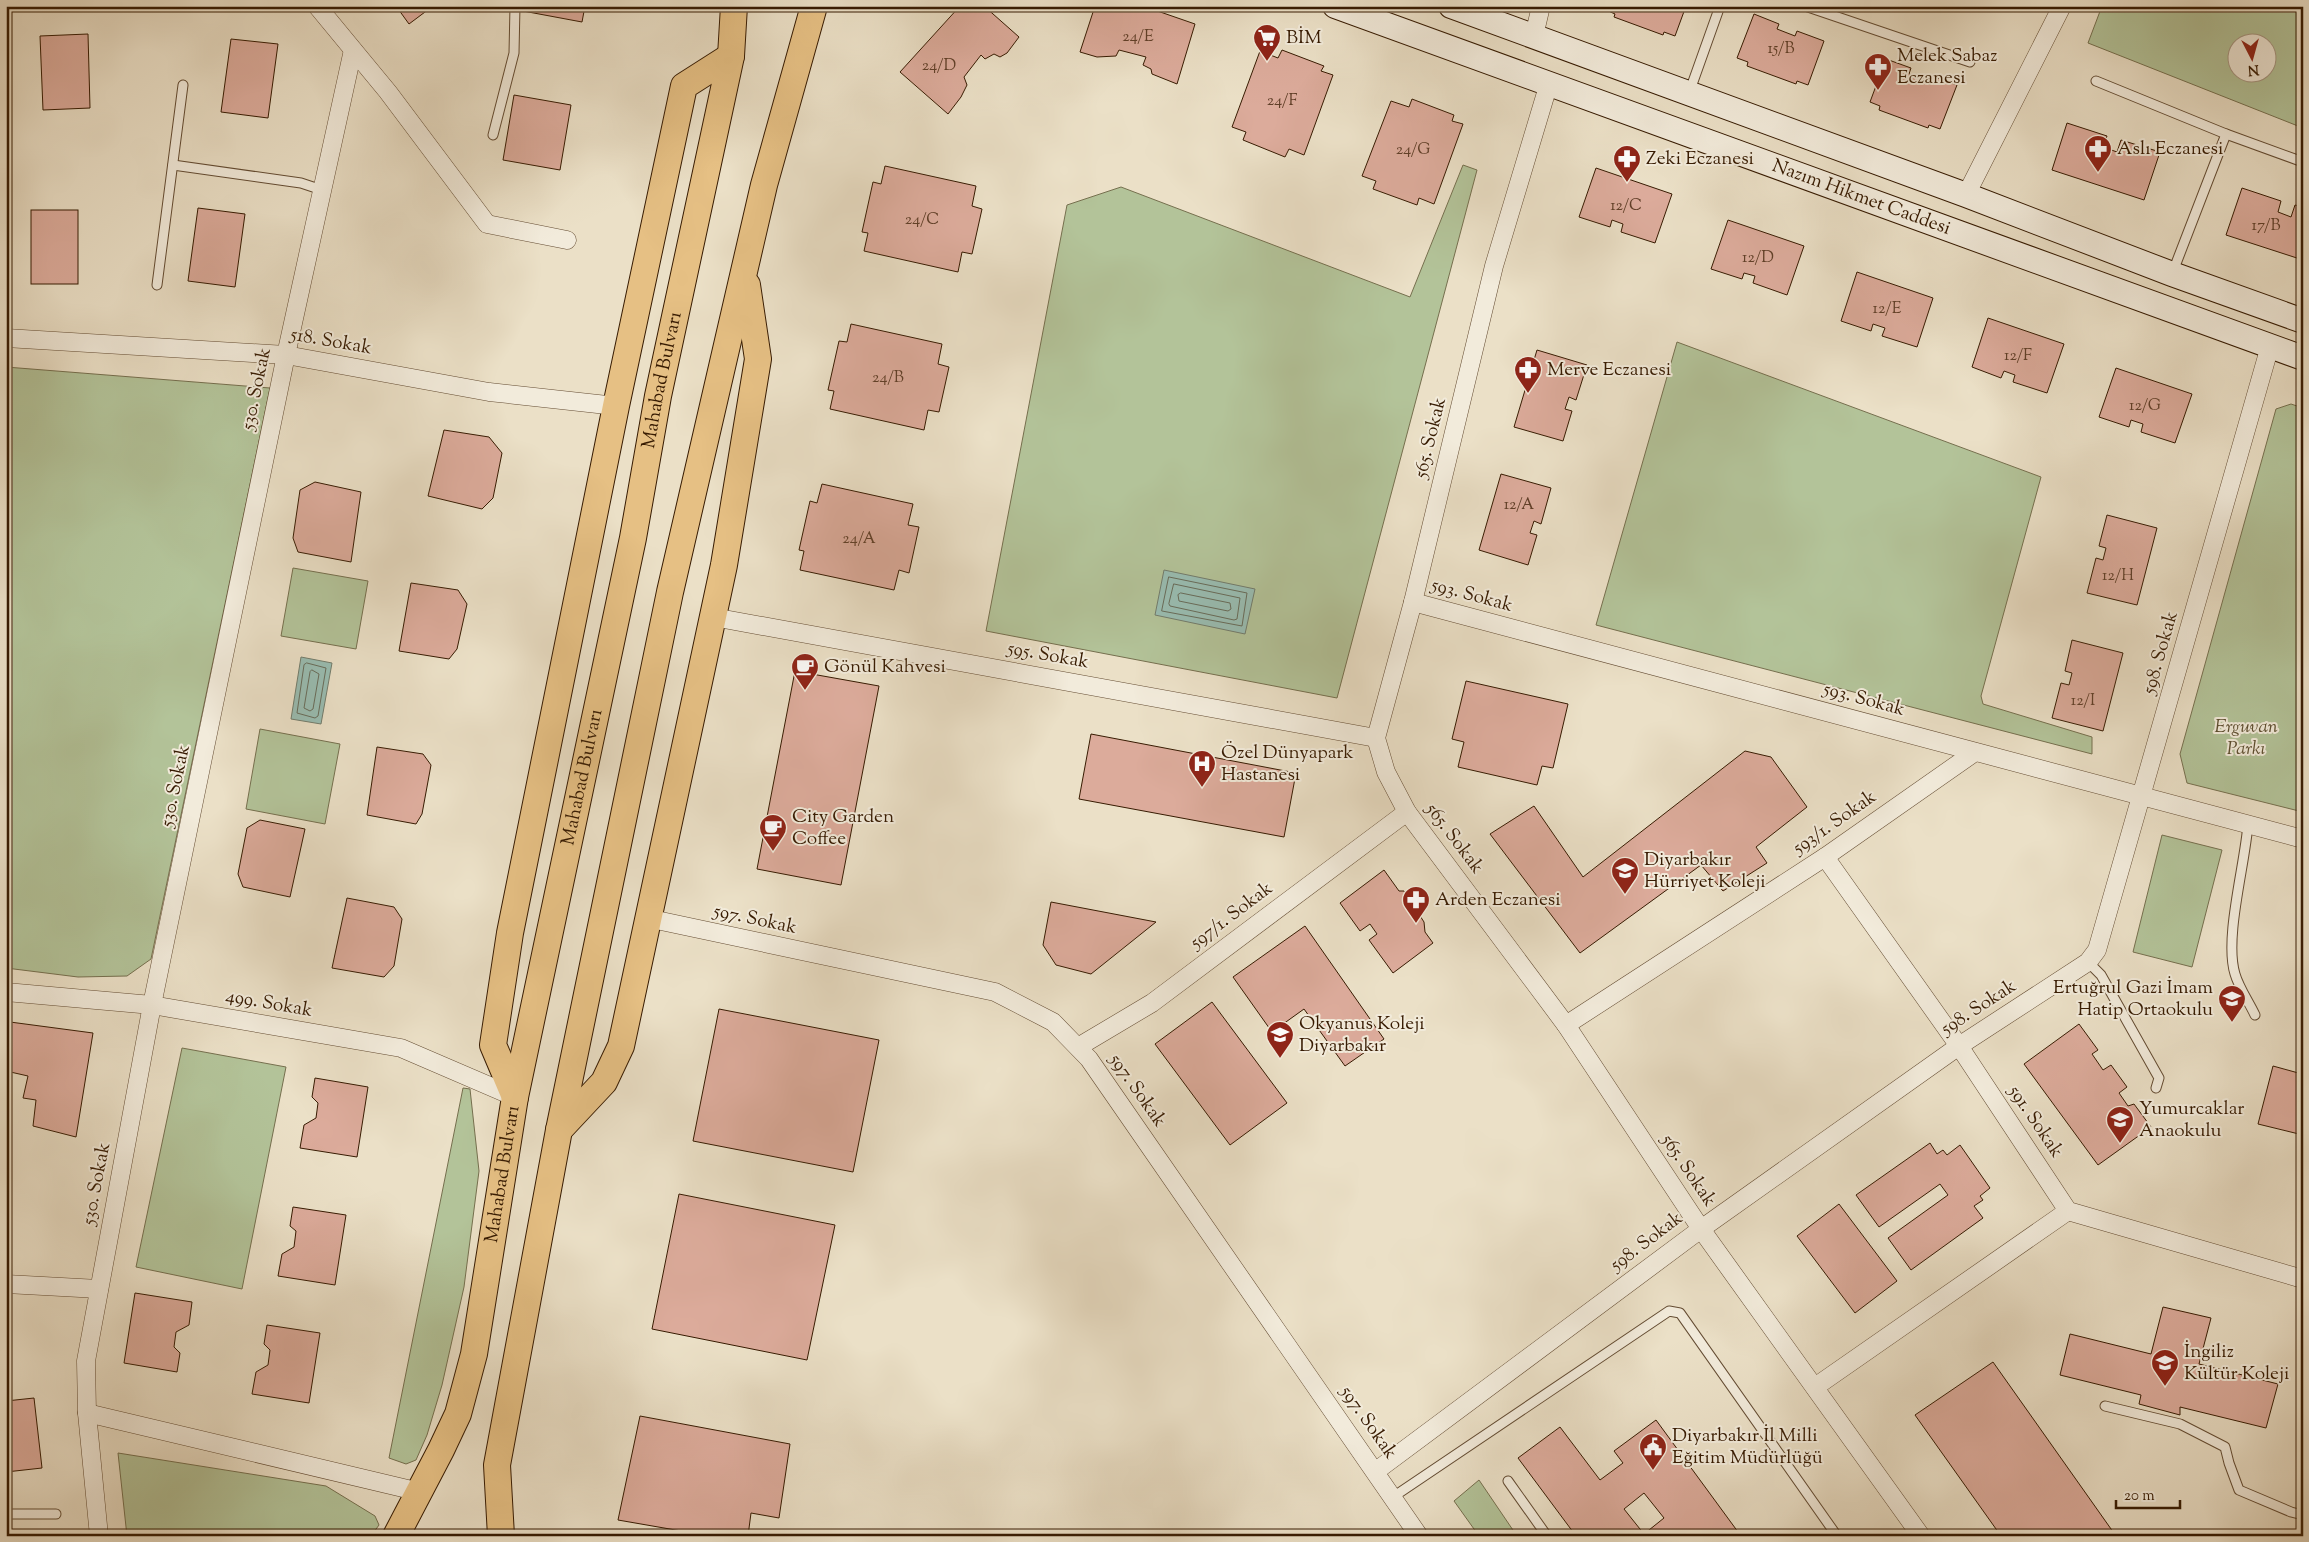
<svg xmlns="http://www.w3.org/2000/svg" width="2309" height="1542" font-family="'Sorts Mill Goudy',serif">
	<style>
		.green { fill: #b3c399; stroke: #756f4e; fill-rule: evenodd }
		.water { fill: #99bdb2; stroke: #727c6c }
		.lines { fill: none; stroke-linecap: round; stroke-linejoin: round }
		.shore { stroke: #686c5a; stroke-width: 1 }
		.building { fill: #dcab9b; stroke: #371b02; fill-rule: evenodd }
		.service-casing { stroke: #644c33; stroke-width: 11 }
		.minor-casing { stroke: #644c33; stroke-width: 19 }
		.secondary-casing { stroke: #371b02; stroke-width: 26 }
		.primary-casing { stroke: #371b02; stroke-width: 28 }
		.service { stroke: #f2ebdb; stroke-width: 9 }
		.minor { stroke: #f2ebdb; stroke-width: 18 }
		.secondary { stroke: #f2ebdb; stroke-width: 24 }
		.primary { stroke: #e6c084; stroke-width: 26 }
		.labels { text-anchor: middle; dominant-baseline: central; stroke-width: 4; stroke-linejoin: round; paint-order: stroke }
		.number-label { font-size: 16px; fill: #603f28 }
		.poi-label { font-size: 19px; fill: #371b02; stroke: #f2ebdb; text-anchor: start }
		.street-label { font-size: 19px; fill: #371b02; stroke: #f2ebdb }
		.park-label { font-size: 19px; font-style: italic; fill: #5c4d2f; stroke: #f2ebdb }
	</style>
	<rect width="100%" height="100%" fill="#ebe0c7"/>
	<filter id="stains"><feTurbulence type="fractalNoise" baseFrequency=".004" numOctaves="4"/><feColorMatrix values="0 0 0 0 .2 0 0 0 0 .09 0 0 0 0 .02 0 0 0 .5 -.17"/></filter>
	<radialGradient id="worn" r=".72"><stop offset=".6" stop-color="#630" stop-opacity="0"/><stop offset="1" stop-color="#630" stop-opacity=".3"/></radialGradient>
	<!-- green -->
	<g class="green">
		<path d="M2102,6h201v122l-215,-85zM2236,42h30v30h-30z"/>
		<polygon points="1463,165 1477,170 1337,698 986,631 1067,205 1121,187 1410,297"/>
		<polygon points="1677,342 2041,477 1981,696 1983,704 2092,737 2092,754 1596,625"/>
		<polygon points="6,367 270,388 151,959 127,976 78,977 6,968"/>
		<polygon points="2291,404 2303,408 2303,812 2187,783 2180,754 2276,409"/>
		<polygon points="293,568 368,581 356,649 281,636"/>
		<polygon points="260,729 340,744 325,824 246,809"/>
		<polygon points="2162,835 2222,850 2192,967 2133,952"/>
		<polygon points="182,1048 286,1067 242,1289 136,1267"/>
		<polygon points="463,1088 470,1089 479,1171 464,1287 442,1385 427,1435 416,1460 406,1464 389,1458"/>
		<polygon points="118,1453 326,1486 375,1516 379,1525 371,1536 127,1536"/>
		<polygon points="1479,1480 1517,1536 1479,1536 1454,1501"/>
	</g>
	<!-- water -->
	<g class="water">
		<polygon points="1164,570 1255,589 1245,634 1155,615"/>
		<polygon points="301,657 332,663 321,724 291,719"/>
	</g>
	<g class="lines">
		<!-- shore -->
		<g class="shore">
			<polygon points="1169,577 1247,593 1242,626 1162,611"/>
			<polygon points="1174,584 1240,598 1237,619 1234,620 1170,606 1169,604"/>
			<polygon points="1181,593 1230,603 1231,609 1228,611 1179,601 1178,595"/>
			<polygon points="307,663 326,668 318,716 315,718 297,713 304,665"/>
			<polygon points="312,670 319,674 313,709 310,711 304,708 310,672"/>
		</g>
	</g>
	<!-- building -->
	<g class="building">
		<polygon points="396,6 433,6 409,24"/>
		<polygon points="524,6 585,6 582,22 523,11"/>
		<polygon points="960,6 984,6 1019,37 1007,53 1000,57 994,54 985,59 981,55 964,77 967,85 961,97 948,114 900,72"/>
		<polygon points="1095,6 1143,6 1195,24 1177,84 1152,74 1151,69 1143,65 1146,57 1119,50 1116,56 1097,57 1080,52"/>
		<polygon points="1606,6 1686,6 1675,36 1664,32 1663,35 1614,17 1615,14 1604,9"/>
		<polygon points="1754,14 1779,24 1777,29 1795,36 1797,31 1824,41 1808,85 1797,81 1796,84 1747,66 1748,62 1737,58"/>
		<polygon points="88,34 90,108 43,110 40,36"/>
		<polygon points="231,39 278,44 268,118 221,112"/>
		<polygon points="1282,50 1324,66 1321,71 1333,75 1304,155 1289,149 1285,157 1243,140 1246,132 1232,127 1260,51 1278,58"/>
		<polygon points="1886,59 1911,68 1909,74 1927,80 1929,75 1957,85 1940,129 1929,125 1928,128 1879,110 1880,106 1870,102"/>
		<polygon points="514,95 571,105 560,170 503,160"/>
		<polygon points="1412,99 1454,115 1452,121 1463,124 1434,204 1419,198 1417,205 1373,189 1376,181 1362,176 1391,101 1409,107"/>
		<polygon points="2067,123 2107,136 2103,147 2117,152 2121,140 2160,152 2144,200 2052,170"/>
		<polygon points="885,166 976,186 972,206 982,209 972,254 962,252 958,272 864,251 868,233 862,232 873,182 881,184"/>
		<polygon points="1596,168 1672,194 1655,243 1621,232 1623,224 1612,220 1610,227 1579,217"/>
		<polygon points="2242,188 2281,201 2278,212 2291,217 2295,205 2303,207 2303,260 2226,235"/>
		<polygon points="198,208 245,214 235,287 188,281"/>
		<rect x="31" y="210" width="47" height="74"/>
		<polygon points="1728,220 1804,246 1787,295 1753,283 1755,276 1744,273 1742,279 1711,269"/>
		<polygon points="1857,272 1933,298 1917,347 1882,336 1885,328 1873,324 1871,331 1841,321"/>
		<polygon points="1988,318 2064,344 2047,393 2013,382 2015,375 2004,371 2001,378 1972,367"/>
		<polygon points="851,324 942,344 938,364 949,367 939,412 928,410 924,430 830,409 834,391 828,390 839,341 847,342"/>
		<polygon points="1537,350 1587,365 1576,400 1569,397 1565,409 1572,411 1563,441 1514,427"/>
		<polygon points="2116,368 2192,394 2175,443 2141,432 2143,424 2131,420 2129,427 2099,417"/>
		<polygon points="444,430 489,437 502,453 493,498 482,509 428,496"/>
		<polygon points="1501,474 1551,488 1541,524 1534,521 1530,533 1537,535 1528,565 1479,550"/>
		<polygon points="315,482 361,492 351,562 298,552 293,538 300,490"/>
		<polygon points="822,484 913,504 908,525 919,527 909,573 899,570 894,590 800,570 804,551 799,550 810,501 817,503"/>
		<polygon points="2107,515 2157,528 2137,605 2087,593 2096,558 2103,560 2106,548 2099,546"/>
		<polygon points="411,583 458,590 467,604 457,649 449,659 399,651"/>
		<polygon points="2072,640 2123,653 2103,731 2052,718 2061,683 2069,685 2072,673 2065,671"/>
		<polygon points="795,671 879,686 841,885 757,869"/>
		<polygon points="1466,681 1568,704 1553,768 1542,766 1537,785 1458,767 1464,742 1452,739"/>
		<polygon points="1091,734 1296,773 1284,837 1079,799"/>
		<polygon points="377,747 423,754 431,765 422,814 416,824 367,815"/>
		<polygon points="1745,751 1771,757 1807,807 1756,847 1767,863 1723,891 1701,865 1580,953 1490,834 1534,806 1583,877"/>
		<polygon points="260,820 305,829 290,897 243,887 238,874 247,828"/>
		<polygon points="1384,870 1399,891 1404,891 1424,922 1425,932 1433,943 1393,973 1369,940 1377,934 1370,924 1360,931 1340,903"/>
		<polygon points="347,898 394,907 402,919 394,966 384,977 332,968"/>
		<polygon points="1051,902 1156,922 1091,974 1056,965 1043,945"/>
		<polygon points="1305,926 1384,1039 1345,1066 1304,1009 1272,1032 1233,977"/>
		<polygon points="1212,1002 1287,1103 1230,1145 1155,1044"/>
		<polygon points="719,1009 879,1040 853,1172 693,1141"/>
		<polygon points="10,1022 93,1033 76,1137 33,1126 36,1100 23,1098 28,1076 6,1071"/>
		<polygon points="2079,1024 2098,1050 2092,1054 2103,1070 2111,1065 2127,1087 2119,1093 2128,1106 2134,1104 2151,1127 2098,1165 2024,1064"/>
		<polygon points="2273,1066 2302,1074 2303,1072 2303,1135 2258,1124"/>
		<polygon points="315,1078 368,1087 357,1157 300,1148 304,1125 316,1118 318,1103 312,1097"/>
		<polygon points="1930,1143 1937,1154 1943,1150 1947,1155 1960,1145 1990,1188 1980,1196 1983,1200 1974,1206 1983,1218 1911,1270 1888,1238 1948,1195 1940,1184 1879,1227 1856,1195"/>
		<polygon points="679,1194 835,1225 807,1360 652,1329"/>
		<polygon points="1839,1204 1897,1281 1855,1313 1797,1236"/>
		<polygon points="293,1207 346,1215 335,1285 278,1276 282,1254 294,1247 296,1231 290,1226"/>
		<polygon points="135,1293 192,1302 189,1325 176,1332 174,1347 180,1353 177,1372 124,1363"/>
		<polygon points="2163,1307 2211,1318 2199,1364 2278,1384 2266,1428 2180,1407 2180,1415 2139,1404 2141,1395 2060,1375 2070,1334 2151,1354"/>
		<polygon points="267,1325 320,1333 309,1403 252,1394 256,1372 268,1365 270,1350 264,1344"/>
		<polygon points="1993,1362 2116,1536 2001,1536 1915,1415"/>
		<polygon points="34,1398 42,1468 6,1472 6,1401"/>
		<polygon points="640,1416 790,1444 779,1518 751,1513 748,1536 710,1536 618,1520"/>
		<path d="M1656,1420l85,116h-165l-58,-78 42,-31 40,53 23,-17 -9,-12zM1644,1493l20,25 -20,16 -20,-25z"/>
	</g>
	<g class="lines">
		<defs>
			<g id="service">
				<polyline points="1805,6 1970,62"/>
				<polyline points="2096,81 2226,134 2303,162"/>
				<polyline points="1689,93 1720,6"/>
				<polyline points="493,135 514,53 515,6"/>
				<polyline points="173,165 301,183 322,190"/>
				<polyline points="2172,274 2226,134"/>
				<polyline points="157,285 183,85"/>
				<path d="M2248,824c-3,41 -24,114 -13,150 4,14 14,28 20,41"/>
				<polyline points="2088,962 2101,975 2159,1078 2156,1088"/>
				<polyline points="2105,1406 2180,1424 2225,1447 2229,1463 2239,1490 2291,1512 2303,1515"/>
				<polyline points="1508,1481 1547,1536"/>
				<polyline points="1393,1497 1669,1311 1680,1313 1837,1536"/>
				<polyline points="6,1514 56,1514"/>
			</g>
			<g id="minor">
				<polyline points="317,6 388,92 487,224 567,240"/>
				<polyline points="1534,36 1541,6"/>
				<polyline points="1549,83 1494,266 1413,602 1376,738 1386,772 1407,812 1566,1025 1701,1229 1921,1536"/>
				<polyline points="1966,195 2062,6"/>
				<polyline points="6,338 286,355 489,392 616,406"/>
				<polyline points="1413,602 2303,839"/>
				<polyline points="713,617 1376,738"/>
				<polyline points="1825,857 1959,1046 2068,1211 2303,1279"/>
				<polyline points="647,918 995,992 1053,1022 1089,1059 1419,1536"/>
				<polyline points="6,992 152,1005 401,1048 515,1097"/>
				<polyline points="1566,1025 1825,857 1975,752"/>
				<polyline points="1078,1047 1152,1003 1407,812"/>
				<polyline points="6,1284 99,1289"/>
				<polyline points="1815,1387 2068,1211"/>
				<polyline points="87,1413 420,1492"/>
				<polyline points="1376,1471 1701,1229 1959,1046 2088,962 2097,950 2270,346"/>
				<polyline points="99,1536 87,1413 86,1361 152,1005 286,355 353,50"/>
			</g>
			<g id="secondary">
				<path id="s1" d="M1335,6l968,352"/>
				<polyline points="1451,6 1966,195 2172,274 2303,321"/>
			</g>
			<g id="primary">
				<polyline points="515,1097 493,1045 510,933 616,406 684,86 731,56"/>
				<polyline points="559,1130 604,1082 621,1046 724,565 758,359 747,285"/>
				<path id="s2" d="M396,1536l45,-86 17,-36 16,-60 41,-257 118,-559 25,-142 73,-340 3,-50"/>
				<polyline points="501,1536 497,1465 559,1130 670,592 764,185 814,6"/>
			</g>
		</defs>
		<!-- service casing -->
		<use href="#service" class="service-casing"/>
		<!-- minor casing -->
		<use href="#minor" class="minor-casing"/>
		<!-- secondary casing -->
		<use href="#secondary" class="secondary-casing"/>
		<!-- primary casing -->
		<use href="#primary" class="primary-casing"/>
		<!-- service -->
		<use href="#service" class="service"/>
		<!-- minor -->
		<use href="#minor" class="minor"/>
		<!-- secondary -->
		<use href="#secondary" class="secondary"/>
		<!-- primary -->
		<use href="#primary" class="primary"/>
	</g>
	<!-- icons -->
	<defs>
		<symbol id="supermarket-pin" viewBox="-11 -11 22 30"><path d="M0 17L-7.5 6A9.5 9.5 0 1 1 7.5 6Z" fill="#8f2418" stroke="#f2ebdb"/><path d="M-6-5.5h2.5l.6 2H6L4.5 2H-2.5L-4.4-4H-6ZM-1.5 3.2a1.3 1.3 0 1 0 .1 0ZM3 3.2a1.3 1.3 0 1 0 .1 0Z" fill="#fff"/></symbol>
		<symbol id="pharmacy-pin" viewBox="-11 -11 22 30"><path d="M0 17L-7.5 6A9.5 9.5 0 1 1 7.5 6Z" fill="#8f2418" stroke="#f2ebdb"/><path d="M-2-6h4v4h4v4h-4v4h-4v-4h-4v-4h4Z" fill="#fff"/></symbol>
		<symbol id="cafe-pin" viewBox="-11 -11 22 30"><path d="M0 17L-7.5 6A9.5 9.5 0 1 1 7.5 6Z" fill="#8f2418" stroke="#f2ebdb"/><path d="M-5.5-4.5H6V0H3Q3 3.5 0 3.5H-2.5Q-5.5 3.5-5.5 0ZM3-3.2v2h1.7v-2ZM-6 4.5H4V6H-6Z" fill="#fff"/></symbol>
		<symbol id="hospital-pin" viewBox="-11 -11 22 30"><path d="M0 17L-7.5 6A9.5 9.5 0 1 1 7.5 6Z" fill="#8f2418" stroke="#f2ebdb"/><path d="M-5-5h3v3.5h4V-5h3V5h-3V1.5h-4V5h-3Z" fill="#fff"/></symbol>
		<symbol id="school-pin" viewBox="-11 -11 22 30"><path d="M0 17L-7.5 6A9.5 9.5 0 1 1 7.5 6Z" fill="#8f2418" stroke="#f2ebdb"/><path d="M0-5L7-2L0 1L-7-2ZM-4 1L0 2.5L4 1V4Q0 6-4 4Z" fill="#fff"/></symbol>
		<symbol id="civic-pin" viewBox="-11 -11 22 30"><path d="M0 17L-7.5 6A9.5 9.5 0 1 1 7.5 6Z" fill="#8f2418" stroke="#f2ebdb"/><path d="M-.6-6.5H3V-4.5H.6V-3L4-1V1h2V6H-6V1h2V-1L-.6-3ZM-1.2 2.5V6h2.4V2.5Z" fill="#fff"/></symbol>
	</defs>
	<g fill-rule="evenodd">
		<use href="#supermarket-pin" x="1251" y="22" width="32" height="43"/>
		<use href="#pharmacy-pin" x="1862" y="51" width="32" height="43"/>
		<use href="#pharmacy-pin" x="2082" y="133" width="32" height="43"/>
		<use href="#pharmacy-pin" x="1611" y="143" width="32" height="43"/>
		<use href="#pharmacy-pin" x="1512" y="354" width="32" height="43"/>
		<use href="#cafe-pin" x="789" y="651" width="32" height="43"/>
		<use href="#hospital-pin" x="1186" y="748" width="32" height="43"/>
		<use href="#cafe-pin" x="757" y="812" width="32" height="43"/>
		<use href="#school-pin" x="1609" y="855" width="32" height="43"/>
		<use href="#pharmacy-pin" x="1400" y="884" width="32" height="43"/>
		<use href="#school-pin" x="2216" y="983" width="32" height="43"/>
		<use href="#school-pin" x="1264" y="1019" width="32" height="43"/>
		<use href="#school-pin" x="2104" y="1104" width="32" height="43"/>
		<use href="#school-pin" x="2149" y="1347" width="32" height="43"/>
		<use href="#civic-pin" x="1637" y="1431" width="32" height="43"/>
	</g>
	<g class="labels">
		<!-- number labels -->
		<g class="number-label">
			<text x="1138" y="37">24/E</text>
			<text x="1781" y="49">15/B</text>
			<text x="939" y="66">24/D</text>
			<text x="1282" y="101">24/F</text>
			<text x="1413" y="150">24/G</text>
			<text x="1626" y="206">12/C</text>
			<text x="922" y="220">24/C</text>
			<text x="2266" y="226">17/B</text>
			<text x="1758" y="258">12/D</text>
			<text x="1887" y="309">12/E</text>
			<text x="2018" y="356">12/F</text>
			<text x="888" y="378">24/B</text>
			<text x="2145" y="406">12/G</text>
			<text x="1519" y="505">12/A</text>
			<text x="859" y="539">24/A</text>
			<text x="2118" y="576">12/H</text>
			<text x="2083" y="701">12/I</text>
		</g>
		<!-- poi labels -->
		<g class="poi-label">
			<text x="1286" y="38">BİM</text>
			<text x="1897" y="56">Melek Sabaz<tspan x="1897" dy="22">Eczanesi</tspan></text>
			<text x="2117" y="149">Aslı Eczanesi</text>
			<text x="1646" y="159">Zeki Eczanesi</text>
			<text x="1547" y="370">Merve Eczanesi</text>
			<text x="824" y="667">Gönül Kahvesi</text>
			<text x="1221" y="753">Özel Dünyapark<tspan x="1221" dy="22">Hastanesi</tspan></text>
			<text x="792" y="817">City Garden<tspan x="792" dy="22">Coffee</tspan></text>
			<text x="1644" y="860">Diyarbakır<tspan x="1644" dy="22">Hürriyet Koleji</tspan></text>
			<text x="1435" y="900">Arden Eczanesi</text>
			<text x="2213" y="988" text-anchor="end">Ertuğrul Gazi İmam<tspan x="2213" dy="22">Hatip Ortaokulu</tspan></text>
			<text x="1299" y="1024">Okyanus Koleji<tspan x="1299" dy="22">Diyarbakır</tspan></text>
			<text x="2139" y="1109">Yumurcaklar<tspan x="2139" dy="22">Anaokulu</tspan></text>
			<text x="2184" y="1352">İngiliz<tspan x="2184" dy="22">Kültür Koleji</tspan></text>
			<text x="1672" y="1436">Diyarbakır İl Milli<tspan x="1672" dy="22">Eğitim Müdürlüğü</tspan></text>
		</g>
		<!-- street labels -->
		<g class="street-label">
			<text stroke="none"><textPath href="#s1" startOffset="560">Nazım Hikmet Caddesi</textPath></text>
			<text transform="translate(331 342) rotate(10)">518. Sokak</text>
			<text stroke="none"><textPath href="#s2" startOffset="1191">Mahabad Bulvarı</textPath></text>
			<text transform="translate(257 389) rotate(-78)">530. Sokak</text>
			<text transform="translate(1431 438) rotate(-76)">565. Sokak</text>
			<text transform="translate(1472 596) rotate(15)">593. Sokak</text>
			<text transform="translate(2161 653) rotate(-74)">598. Sokak</text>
			<text transform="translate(1048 656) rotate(10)">595. Sokak</text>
			<text transform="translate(1864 700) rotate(15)">593. Sokak</text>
			<text stroke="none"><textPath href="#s2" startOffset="786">Mahabad Bulvarı</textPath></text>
			<text transform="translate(176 786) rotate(-78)">530. Sokak</text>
			<text transform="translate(1835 823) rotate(-35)">593/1. Sokak</text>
			<text transform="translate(1454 839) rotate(53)">565. Sokak</text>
			<text transform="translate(1232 916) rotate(-37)">597/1. Sokak</text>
			<text transform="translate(755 920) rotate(12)">597. Sokak</text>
			<text transform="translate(269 1004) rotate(10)">499. Sokak</text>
			<text transform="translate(1979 1008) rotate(-33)">598. Sokak</text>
			<text transform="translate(1137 1091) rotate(55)">597. Sokak</text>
			<text transform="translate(2035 1122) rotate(56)">591. Sokak</text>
			<text transform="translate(1688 1171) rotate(56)">565. Sokak</text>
			<text stroke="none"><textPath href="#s2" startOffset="381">Mahabad Bulvarı</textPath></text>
			<text transform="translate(97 1184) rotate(-79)">530. Sokak</text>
			<text transform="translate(1647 1242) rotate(-37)">598. Sokak</text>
			<text transform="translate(1368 1423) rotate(55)">597. Sokak</text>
		</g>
		<!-- park labels -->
		<g class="park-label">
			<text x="2246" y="727">Erguvan<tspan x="2246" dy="22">Parkı</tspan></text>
		</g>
	</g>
	<!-- margin -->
	<rect width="2309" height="1542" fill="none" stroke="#ebe0c7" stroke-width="25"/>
	<rect x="8" y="8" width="2294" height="1527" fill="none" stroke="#371b02" stroke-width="2.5"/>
	<rect x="12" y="12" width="2284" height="1517" fill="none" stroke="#371b02"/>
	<!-- north arrow -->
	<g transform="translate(2252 58) rotate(174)"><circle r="24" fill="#f2ebdb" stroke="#a79884"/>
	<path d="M0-4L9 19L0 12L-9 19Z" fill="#8f2418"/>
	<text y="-8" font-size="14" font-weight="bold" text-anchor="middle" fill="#371b02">N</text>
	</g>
	<!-- scale -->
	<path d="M2116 1500v8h64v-8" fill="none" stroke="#371b02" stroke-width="2.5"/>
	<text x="2124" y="1500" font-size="15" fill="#371b02" stroke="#f2ebdb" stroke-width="4" paint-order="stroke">20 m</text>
	<rect width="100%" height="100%" filter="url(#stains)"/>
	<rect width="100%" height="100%" fill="url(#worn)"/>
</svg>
